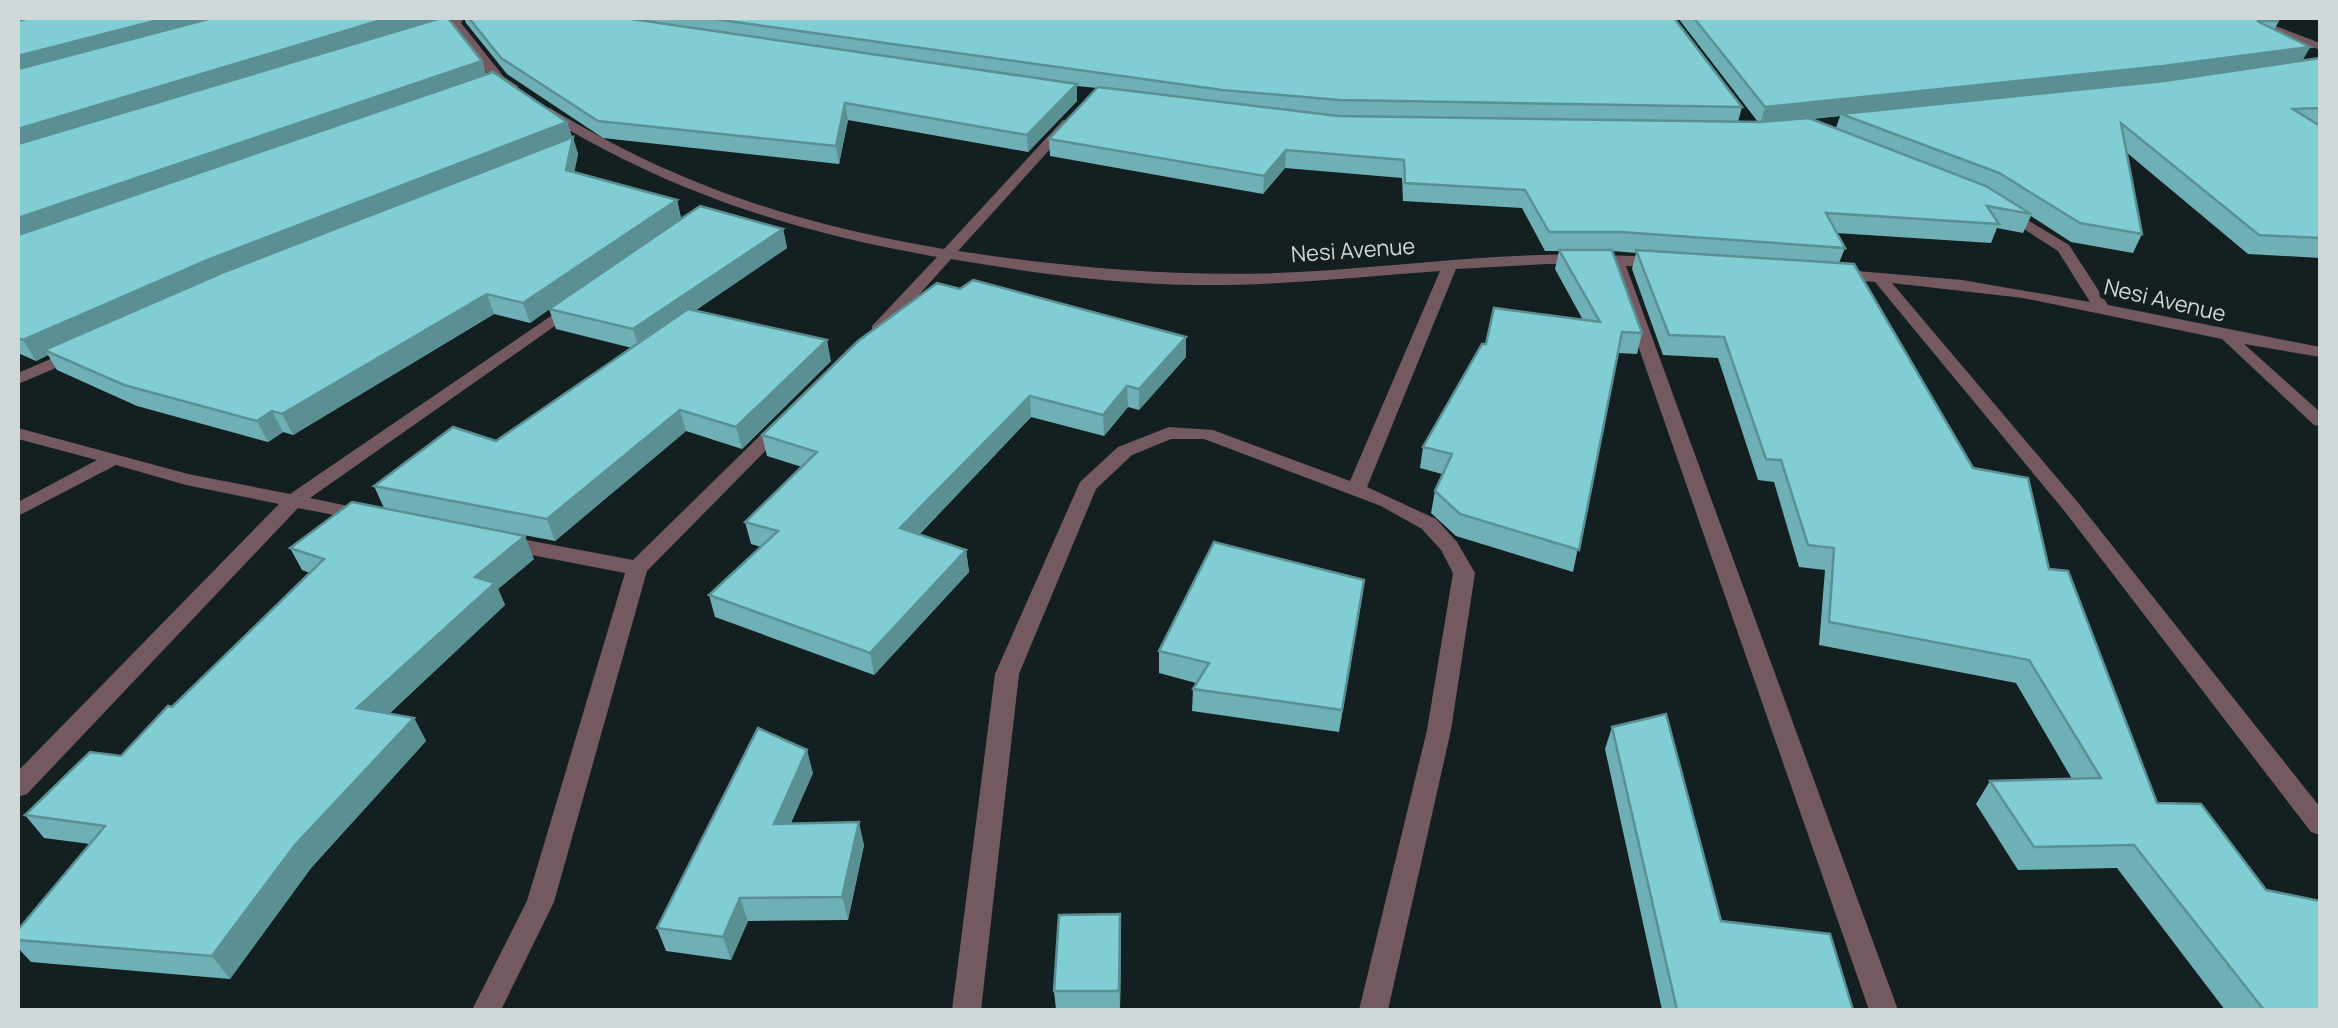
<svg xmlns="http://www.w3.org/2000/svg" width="2338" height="1028" font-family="Manrope,sans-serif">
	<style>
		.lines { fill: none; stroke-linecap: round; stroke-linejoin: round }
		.minor { fill: #745a60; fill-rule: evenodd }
		.wall { fill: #6eb0b5; fill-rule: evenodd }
		.shaded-wall { fill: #5a9094 }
		.building { fill: #80cdd3; stroke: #5a9094; stroke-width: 2.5 }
		.labels { text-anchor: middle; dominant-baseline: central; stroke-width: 10; stroke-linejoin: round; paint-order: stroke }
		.far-street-label { font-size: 22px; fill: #cfd7d8; stroke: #131f20 }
	</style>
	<rect width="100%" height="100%" fill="#131f20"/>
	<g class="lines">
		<!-- minor -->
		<g class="minor">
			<path d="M454,18h10l-3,5 43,54 14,9v6c-24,0 -54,-50 -68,-69z"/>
			<polygon points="2242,18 2255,18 2320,43 2320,50"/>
			<path d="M542,108h8c128,78 247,116 394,141l119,-129h8v6l-113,125c119,18 237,28 358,20 94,-6 188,-19 282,-16 22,1 46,0 68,5l3,3 -8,5 -35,-2 272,744h-29l-259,-745 -63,-1 -91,5 -89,218 69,32 21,23 18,31 -24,157 -63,280h-29l68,-280 26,-157 -12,-23 -19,-21 -41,-23 -177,-67h-33l-39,16 -36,34 -77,185 -38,336h-29l43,-336 85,-192 38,-35 51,-20 44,3 137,51 90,-210c-81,6 -163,15 -245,14 -81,-1 -164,-12 -244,-26l-67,75h-12v-8l65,-69c-145,-25 -270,-66 -395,-143z"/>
			<polygon points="2004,206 2069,245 2108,305 2320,347 2320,357 2244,344 2320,412 2320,426 2314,425 2222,339 2023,298 1892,283 2080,505 2320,807 2320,835 2311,832 2066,513 1875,282 1834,279 1826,274 1834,269 1962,280 2090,302 2058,251 1999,213 1999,207"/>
			<polygon points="573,301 581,306 579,309 310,498 372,511 375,515 372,519 365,521 298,508 27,794 18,797 18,771 279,504 186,485 116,465 18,516 18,502 97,460 18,439 18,428 188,474 290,494"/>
			<polygon points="76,348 82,349 82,357 18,384 18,373"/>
			<polygon points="782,419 788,420 791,424 788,428 647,571 554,902 501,1010 472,1010 527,901 625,573 506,550 496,543 506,536 633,560 776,420"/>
		</g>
	</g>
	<!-- wall -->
	<g class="wall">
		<path d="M464,18h1210l68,89 -4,15h20l-80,-104h593l8,3 -5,9 36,17 -8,14 18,-3v67h-1l1,1v132l-72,-4 -122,-102 16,82 -9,19 -62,-11 -40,-26 -8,17 -26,-5 -6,15 -155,-10 9,15 -6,15 134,205 76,101 108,234 163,207h-95l-108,-142 -99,2 -42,-66 14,-23 82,-2 -56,-96 -197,-38 6,-75 -26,-3 -25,-85 -16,-2 -40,-122 -55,-3 -31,-86 4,-16 -24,-2 30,82 -5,21 -19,-1 -45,219 -117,-36 -25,-23 4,-22 7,-17 -22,-6 3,-21 63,-103 97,-24 -28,-51 4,-18h-14l-23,-43 -119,-7 -1,-23 -117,-10 -22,26 -213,-38 -1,-17 48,-51 -20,-2v15l-49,51 -180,-32 -9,44 -236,-26 -96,-64 -41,-51zM1840,116l-4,12 -24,-9z"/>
		<polygon points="18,21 482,61 486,74 567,122 578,154 574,172 677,200 681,218 783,229 787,248 696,310 831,361 742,449 686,431 555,541 384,508 374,486 496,441 632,348 556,329 549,309 530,323 494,314 293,435 283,432 268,442 137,406 57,370 48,355 36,361 18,353"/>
		<polygon points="1186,357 1139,410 1128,407 1104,436 1031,417 919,535 966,550 969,572 874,675 715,617 709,595 761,547 751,544 745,522 802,467 767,456 762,435"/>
		<polygon points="290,548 534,559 498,589 505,605 389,714 414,718 426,741 311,868 230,979 31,962 18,948 18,930 90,844 44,838 25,815 121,756 310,573 302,570"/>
		<polygon points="1361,602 1339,732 1192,711 1193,689 1196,683 1159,673 1159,651"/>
		<polygon points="1612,727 1721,921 1853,1010 1662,1010 1605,749"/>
		<polygon points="813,773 791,823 864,845 848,920 748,921 731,960 666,951 657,928"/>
		<polygon points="1121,937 1120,1010 1056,1010 1054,991"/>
	</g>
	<!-- shaded-wall -->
	<g class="shaded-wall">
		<polygon points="166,18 231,18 18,74 18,56"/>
		<polygon points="388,18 444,18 18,150 18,129"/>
		<polygon points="2310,47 2301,63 2156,82 1841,114 1840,116 1760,124 1765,107"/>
		<polygon points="482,61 487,77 18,241 18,218"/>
		<polygon points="1077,84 1077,101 1028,152 1027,135"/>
		<polygon points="845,103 848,120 839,164 836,146"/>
		<polygon points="567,122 572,139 44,350 48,355 36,361 23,340 210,259"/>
		<polygon points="573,137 578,154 571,188 566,170"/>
		<polygon points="1286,150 1285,168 1263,194 1264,176"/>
		<polygon points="677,200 681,218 530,323 523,303"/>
		<polygon points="783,229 787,248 639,349 633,329"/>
		<polygon points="487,294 494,314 293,435 282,414"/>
		<polygon points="1186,337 1186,357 1139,410 1139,389"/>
		<polygon points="827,340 831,361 742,449 736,427"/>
		<polygon points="1127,386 1128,407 1104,436 1103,415"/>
		<polygon points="1030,396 1031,417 903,551 900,528"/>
		<polygon points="680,410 686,431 555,541 547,519"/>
		<polygon points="272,411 283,432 268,442 257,421"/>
		<polygon points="525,536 534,559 498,589 505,605 370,731 357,708 475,577"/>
		<polygon points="966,550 969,572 874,675 870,653"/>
		<polygon points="1364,580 1361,602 1339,732 1342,710"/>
		<polygon points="414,718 426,741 311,868 230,979 212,956 295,845"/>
		<polygon points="807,750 813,773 780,846 774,824"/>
		<polygon points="859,822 864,845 848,920 842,897"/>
		<polygon points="740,898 748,921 731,960 723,937"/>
		<polygon points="1120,914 1121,937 1120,1010 1119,991"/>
	</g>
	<!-- building -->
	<g class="building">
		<polygon points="29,18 166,18 18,56 18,21"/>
		<polygon points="212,18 388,18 18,129 18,69"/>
		<polygon points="441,18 448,18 482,61 18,218 18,144"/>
		<polygon points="469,18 625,18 1077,84 1027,135 845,103 836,146 598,121 501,58"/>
		<polygon points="707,18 1674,18 1742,107 1339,100 1222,90"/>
		<polygon points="1694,18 2271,18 2279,21 2257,21 2310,47 2163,66 1765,107"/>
		<polygon points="2320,58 2320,108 2293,109 2320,126 2320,238 2259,235 2121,123 2142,234 2080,223 1999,173 1841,114 2164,81"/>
		<polygon points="493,72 567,122 210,259 23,340 18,338 18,235"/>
		<polygon points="1098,87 1338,116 1760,122 1809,118 1986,186 2031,214 1987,206 1999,224 1826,213 1845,248 1621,232 1549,232 1525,190 1405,183 1404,160 1286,150 1264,176 1049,139"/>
		<polygon points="573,137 566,170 677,200 523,303 487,294 282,414 272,411 257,421 124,385 44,350 224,272"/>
		<polygon points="700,206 783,229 633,329 549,309"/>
		<polygon points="1559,250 1612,250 1642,333 1622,332 1579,550 1460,514 1435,491 1452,454 1423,447 1482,344 1486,344 1494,308 1600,322"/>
		<polygon points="1636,250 1854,264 1973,468 2028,478 2049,569 2068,571 2157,803 2201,804 2266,890 2320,901 2320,1010 2264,1010 2134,845 2034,847 1990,781 2101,778 2029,660 1829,622 1834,548 1808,545 1781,460 1766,459 1724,337 1669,335"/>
		<polygon points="973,280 1186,337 1139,389 1127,386 1103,415 1030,396 900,528 966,550 870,653 709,595 778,531 745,522 817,452 762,435 858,341 937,283 960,289"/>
		<polygon points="688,309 827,340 736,427 680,410 547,519 374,486 453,427 496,441"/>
		<polygon points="352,502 525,536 475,577 495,583 357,708 414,718 295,845 212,956 18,940 18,930 105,826 25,815 90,752 121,756 168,706 172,707 324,559 290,548"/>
		<polygon points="1214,542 1364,580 1342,710 1193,689 1209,663 1159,651"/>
		<polygon points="1666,714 1721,921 1830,934 1853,1010 1677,1010 1612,727"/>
		<polygon points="758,728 807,750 774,824 859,822 842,897 740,898 723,937 657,928"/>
		<polygon points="1120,914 1119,991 1054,991 1059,915"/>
	</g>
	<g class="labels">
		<!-- far-street labels -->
		<g class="far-street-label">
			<text transform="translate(1353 250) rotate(-4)">Nesi Avenue</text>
			<text transform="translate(2165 300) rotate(13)">Nesi Avenue</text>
		</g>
	</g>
	<!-- border -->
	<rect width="2338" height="1028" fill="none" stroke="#cfd7d8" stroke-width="40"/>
</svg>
